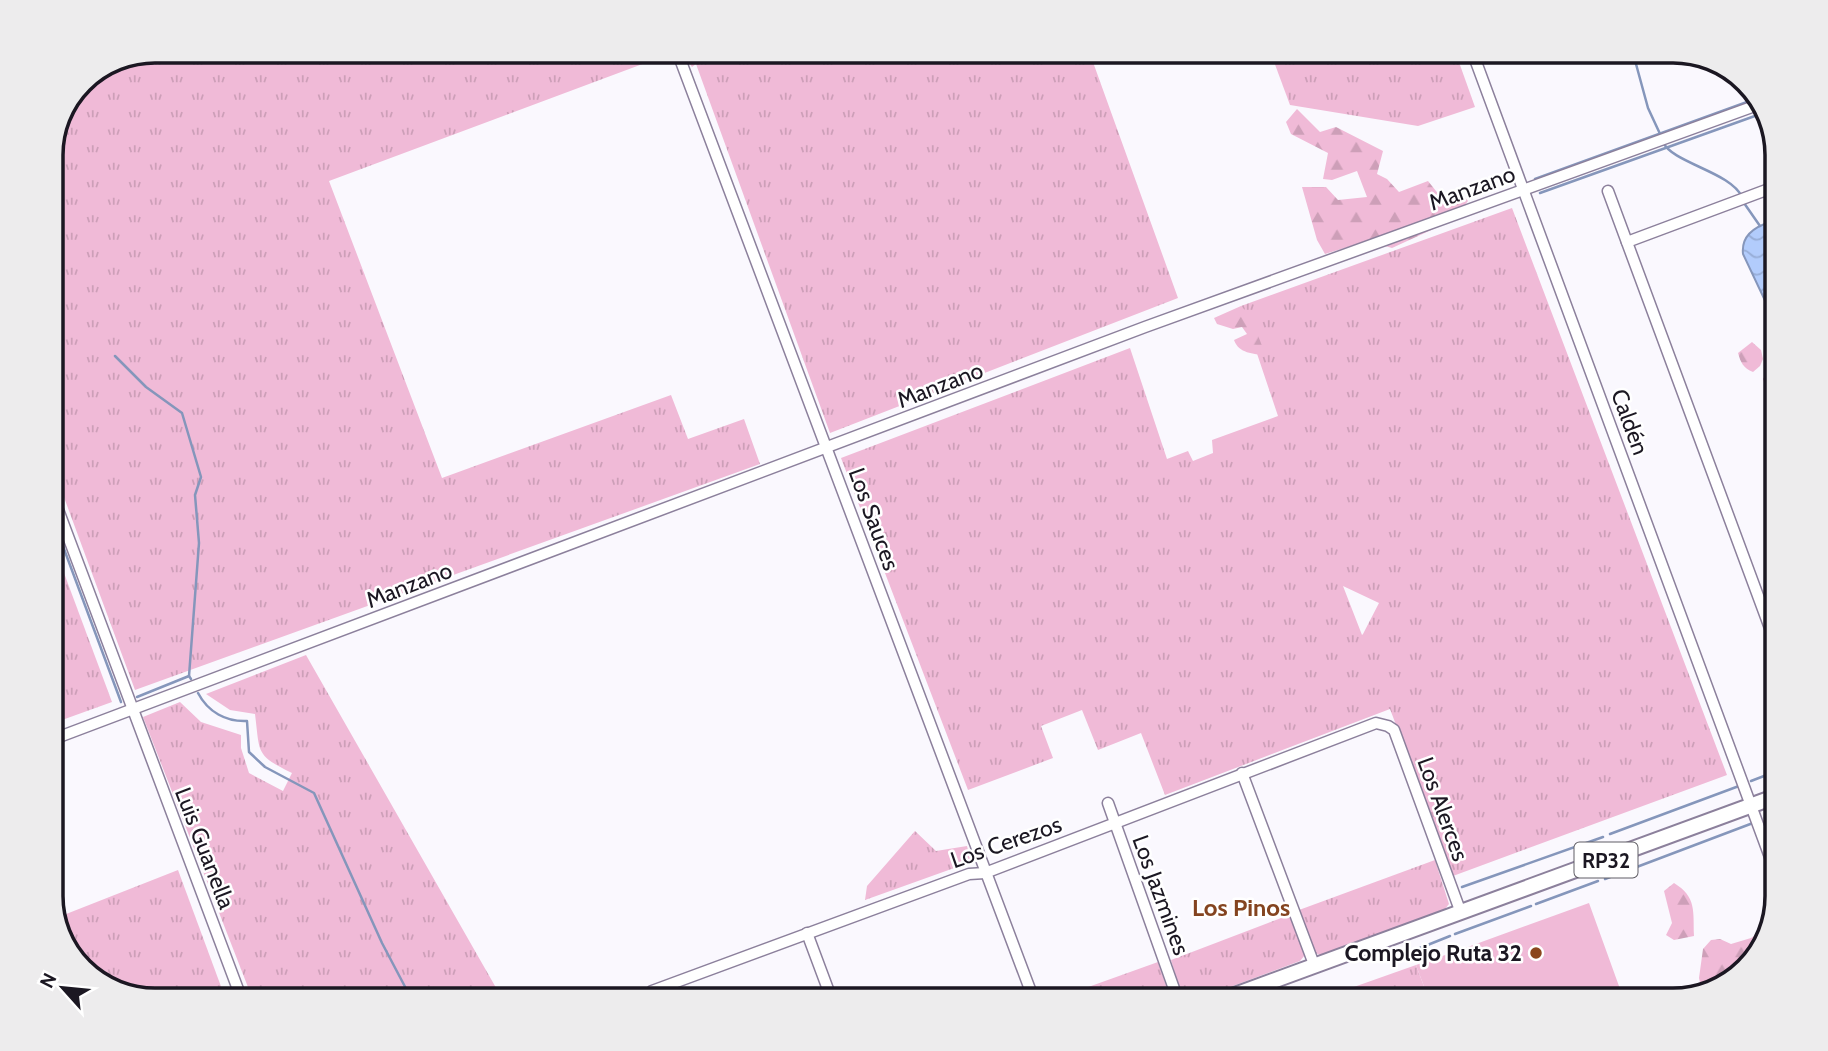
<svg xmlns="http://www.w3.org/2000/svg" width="1828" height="1051" font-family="Cabin,sans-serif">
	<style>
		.grass { fill: url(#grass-tufts); fill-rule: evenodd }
		.forest { fill: url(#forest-firs) }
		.park { fill: #f0bad7 }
		.water { fill: url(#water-waves); stroke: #8596bb; stroke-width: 2 }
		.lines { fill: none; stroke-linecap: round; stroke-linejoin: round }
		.stream { stroke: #8596bb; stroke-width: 2.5 }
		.minor-casing { stroke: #8c809c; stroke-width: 13 }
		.primary-casing { stroke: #8c809c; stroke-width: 18 }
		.minor { stroke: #fff; stroke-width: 10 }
		.primary { stroke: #fff; stroke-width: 14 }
		.poi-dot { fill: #8b461d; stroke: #fff; stroke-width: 2.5 }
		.labels { text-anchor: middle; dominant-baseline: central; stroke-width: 5; stroke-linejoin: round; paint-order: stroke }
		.shield { fill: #fff; stroke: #5f5d64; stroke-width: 2 }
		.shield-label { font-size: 21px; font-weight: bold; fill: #1b1722 }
		.street-label { font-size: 23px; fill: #1b1722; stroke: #fff }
		.poi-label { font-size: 23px; font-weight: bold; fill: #1b1722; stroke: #fff; text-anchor: end }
		.neighbourhood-label { font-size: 24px; font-weight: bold; fill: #844420; stroke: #fff }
		.rim { fill: none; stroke: #1b1722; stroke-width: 3.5 }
	</style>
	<defs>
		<pattern id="grass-tufts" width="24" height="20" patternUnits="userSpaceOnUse" patternTransform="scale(1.75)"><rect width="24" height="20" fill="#f0bad7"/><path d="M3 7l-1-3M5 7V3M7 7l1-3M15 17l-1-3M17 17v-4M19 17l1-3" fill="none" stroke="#cd9fb8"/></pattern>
		<pattern id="forest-firs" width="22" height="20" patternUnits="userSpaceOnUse" patternTransform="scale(1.75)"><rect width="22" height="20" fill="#f0bad7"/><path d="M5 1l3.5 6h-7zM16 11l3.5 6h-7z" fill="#cd9fb8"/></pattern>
		<pattern id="water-waves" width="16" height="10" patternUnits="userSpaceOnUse" patternTransform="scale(1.75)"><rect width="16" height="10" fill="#b2ccfc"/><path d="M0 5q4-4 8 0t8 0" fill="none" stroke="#98aed8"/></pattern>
	</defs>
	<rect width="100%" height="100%" fill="#faf8fe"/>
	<!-- grass -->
	<g class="grass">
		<polygon points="156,51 662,51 664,56 329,181 442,478 671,395 688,439 744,419 760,464 135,690 51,462 51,149 82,81"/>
		<polygon points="680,51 1089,51 1178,298 830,433 696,64 692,67"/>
		<polygon points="1270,51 1455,51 1475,107 1418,126 1290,105"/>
		<path d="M1512,208l215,567 -274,101 -63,-167 -225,86 -24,-62 -43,17 -16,-40 -41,16 12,32 -85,32 -127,-332 289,-110 37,111 21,-8 5,10 20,-8 -1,-13 66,-24 -37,-110zM1343,586l36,17 -16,31 -1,1z"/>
		<polygon points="51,538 112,702 51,724"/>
		<path d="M306,655l197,345h-250l-110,-283 37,-15 21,20 40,13v13l8,25 34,18 9,-18c-37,-18 -32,-20 -37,-59l-25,-4 -24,-16z"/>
		<polygon points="915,831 936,851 967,846 971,862 865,900 867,886"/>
		<polygon points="1435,860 1449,904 1445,909 1320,955 1315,953 1299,910"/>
		<polygon points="178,870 226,1000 156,1000 103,986 65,948 56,918"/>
		<polygon points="1289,915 1305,955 1300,961 1195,1000 1187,1000 1182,997 1171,960"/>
		<polygon points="1158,962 1171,1000 1052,1000"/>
		<polygon points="1416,965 1429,1000 1356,1000 1351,988"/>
	</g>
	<!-- forest -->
	<g class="forest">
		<polygon points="1297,109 1320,132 1336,127 1383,151 1377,174 1387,179 1399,192 1428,181 1444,201 1460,192 1468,201 1453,220 1392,248 1367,241 1325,254 1317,240 1302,187 1326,187 1338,200 1367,197 1357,171 1332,180 1323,179 1328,153 1291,134 1286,122"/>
		<path d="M1241,306l9,9 16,41c-13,-3 -27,-2 -32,-16l13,-6 -5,-7 -9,2 -16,-5 -3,-6z"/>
		<path d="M1752,342l9,8 2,9 -3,7 -7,6c-10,-4 -12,-9 -15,-19z"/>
		<path d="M1777,366v55c-1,-14 -10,-28 -14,-42l6,-10z"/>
		<path d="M1674,883c23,14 19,29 20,53l-20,4 -8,-5 6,-12 -8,-32z"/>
		<polygon points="1769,926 1763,948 1725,986 1702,992 1699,978 1703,949 1711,940 1720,939 1731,944 1751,938"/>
	</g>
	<!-- park -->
	<polygon class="park" points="1589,903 1624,1000 1429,1000 1416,965 1454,952 1458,957 1464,955 1465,948"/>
	<!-- water -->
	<path class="water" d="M1770,222h7v104l-34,-72c-2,-18 11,-27 27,-32z"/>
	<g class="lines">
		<!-- stream -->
		<g class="stream">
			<polyline points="1630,51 1636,64 1648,108 1661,136"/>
			<path d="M1663,142c9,21 68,30 79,55"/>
			<polyline points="1535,179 1758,98"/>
			<polyline points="1540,193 1766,112"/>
			<polyline points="1744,203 1760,226"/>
			<polyline points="115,356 146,387 182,413 201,477 195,495 199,543 189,676"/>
			<polyline points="51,514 121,702"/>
			<path d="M198,693c10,19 28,29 49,28l2,31 16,15 49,26 68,150 30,57"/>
			<polyline points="137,697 189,676 191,679"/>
			<polyline points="1751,781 1777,771"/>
			<polyline points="1765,818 1777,811"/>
			<polyline points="1610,834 1739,786"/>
			<polyline points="1605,879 1753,823"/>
			<polyline points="1462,887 1603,837"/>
			<polyline points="1536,904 1598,881"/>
			<polyline points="1455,934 1531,906"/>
			<polyline points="1405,954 1450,936"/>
		</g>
		<defs>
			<g id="minor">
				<polyline points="677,51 1034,1000"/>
				<polyline points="1472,51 1777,876"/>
				<polyline points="1608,191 1777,647"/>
				<polyline points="1627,242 1777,186"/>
				<polyline points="51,491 242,1000"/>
				<polyline points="51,740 1145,327 1763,103"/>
				<polyline points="1242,773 1315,967"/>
				<polyline points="1108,803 1178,1000"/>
				<polyline points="807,933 832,1000"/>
				<polyline points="643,1000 652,991 969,874 985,873 1376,723 1388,726 1394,730 1461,913"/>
			</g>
			<polyline id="primary" points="1221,1000 1777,796"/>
		</defs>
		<!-- minor casing -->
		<use href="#minor" class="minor-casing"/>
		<!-- primary casing -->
		<use href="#primary" class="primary-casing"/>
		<!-- minor -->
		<use href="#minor" class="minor"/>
		<!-- primary -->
		<use href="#primary" class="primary"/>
	</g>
	<!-- markers -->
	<circle class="poi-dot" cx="1536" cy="953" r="7"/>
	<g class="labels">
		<!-- shield labels -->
		<rect class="shield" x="1574.5" y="842.5" width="63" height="35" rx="5"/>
		<g class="shield-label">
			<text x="1606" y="860">RP32</text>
		</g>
		<!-- street labels -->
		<g class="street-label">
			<text transform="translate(1472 188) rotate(-20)">Manzano</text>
			<text transform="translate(940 385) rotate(-21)">Manzano</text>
			<text transform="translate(1630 422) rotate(70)">Caldén</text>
			<text transform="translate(874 519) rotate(70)">Los Sauces</text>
			<text transform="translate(409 585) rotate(-21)">Manzano</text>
			<text transform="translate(1443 809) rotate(70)">Los Alerces</text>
			<text transform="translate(1006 842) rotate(-19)">Los Cerezos</text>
			<text transform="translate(205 848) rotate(69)">Luis Guanella</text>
			<text transform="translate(1161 895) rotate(70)">Los Jazmines</text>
		</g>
		<!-- poi labels -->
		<g class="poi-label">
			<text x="1522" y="953">Complejo Ruta 32</text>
		</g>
		<!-- neighbourhood labels -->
		<g class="neighbourhood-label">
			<text x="1241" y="907">Los Pinos</text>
		</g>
	</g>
	<!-- crop -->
	<path d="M0 0H1828V1051H0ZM155 63H1673A92 92 0 0 1 1765 155V896A92 92 0 0 1 1673 988H155A92 92 0 0 1 63 896V155A92 92 0 0 1 155 63Z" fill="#edeced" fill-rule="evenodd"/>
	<path class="rim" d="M155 63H1673A92 92 0 0 1 1765 155V896A92 92 0 0 1 1673 988H155A92 92 0 0 1 63 896V155A92 92 0 0 1 155 63Z"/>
	<!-- north arrow -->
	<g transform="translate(63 988) rotate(297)" stroke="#ffffff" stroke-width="5" paint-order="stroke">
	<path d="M0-5L12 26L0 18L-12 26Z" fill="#1b1722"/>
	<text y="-10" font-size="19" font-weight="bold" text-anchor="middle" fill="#1b1722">N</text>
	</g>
</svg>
